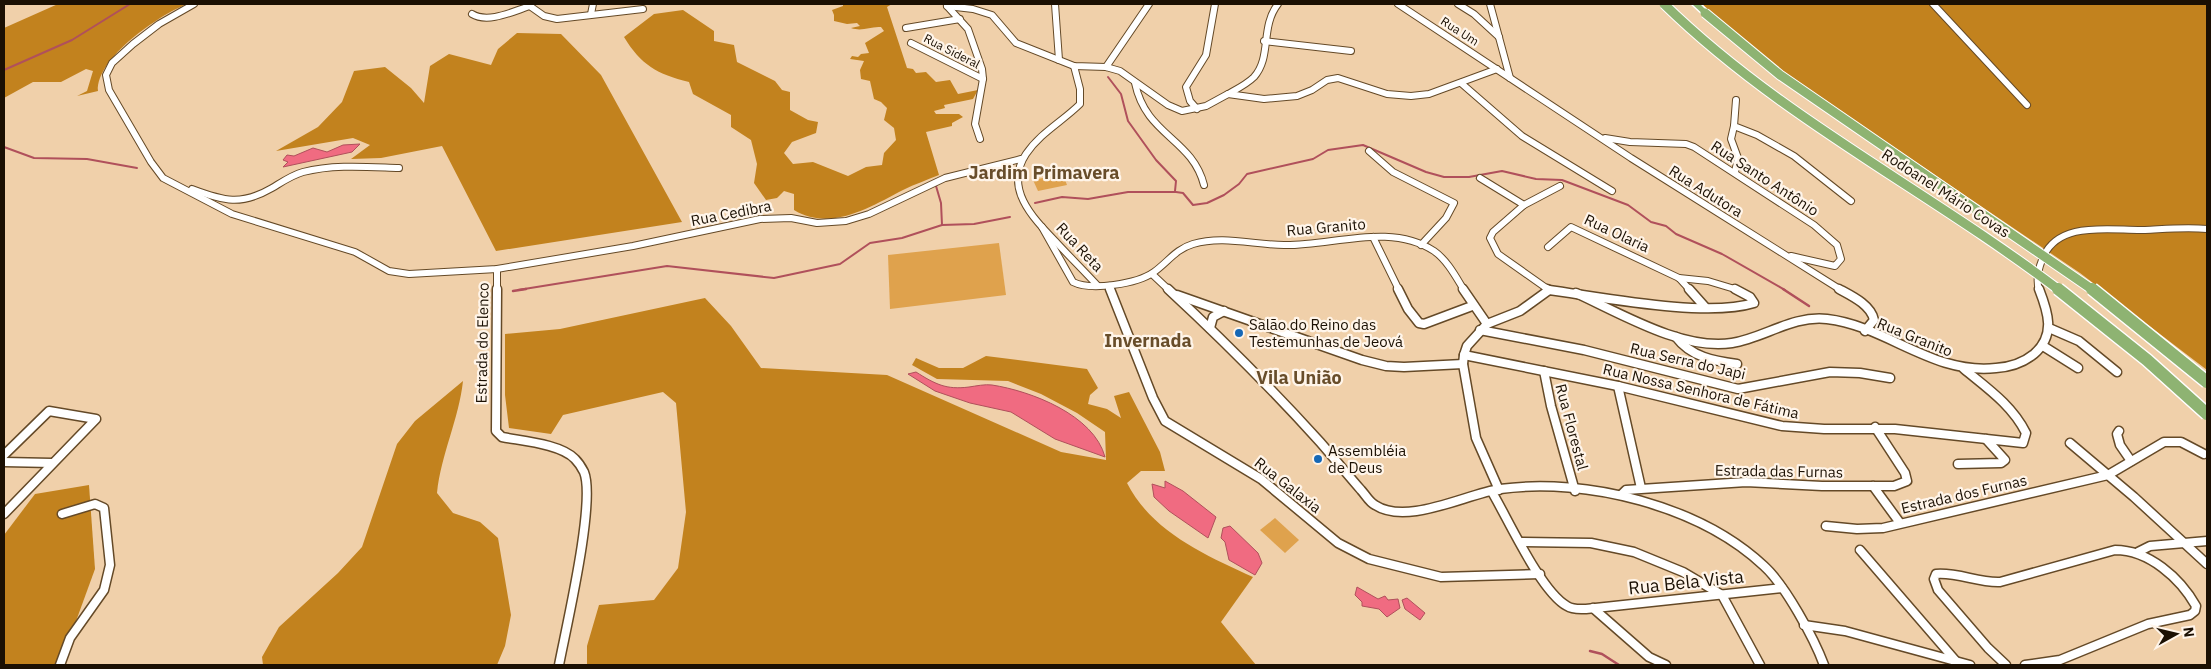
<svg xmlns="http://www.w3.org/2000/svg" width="2211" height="669" font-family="'IBM Plex Sans',sans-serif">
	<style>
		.green { fill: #dfa24d }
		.forest { fill: #c2821e }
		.water { fill: #f06b81; stroke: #b0505b }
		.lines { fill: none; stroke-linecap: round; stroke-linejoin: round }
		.stream-far1 { stroke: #b0505b; stroke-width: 2 }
		.stream { stroke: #b0505b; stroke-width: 2.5 }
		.minor-far1-casing { stroke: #644927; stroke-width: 8 }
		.minor-casing { stroke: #644927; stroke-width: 11 }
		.highway-casing { stroke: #fff; stroke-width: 3 }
		.minor-far1 { stroke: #fff; stroke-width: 6 }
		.minor { stroke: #fff; stroke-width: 8 }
		.highway { fill: #8eb372; fill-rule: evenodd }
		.highway-bridge-far1-casing { stroke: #fff; stroke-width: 11; stroke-linecap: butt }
		.highway-bridge-casing { stroke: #fff; stroke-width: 15; stroke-linecap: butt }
		.highway-bridge-far1 { stroke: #8eb372; stroke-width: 9 }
		.highway-bridge { stroke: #8eb372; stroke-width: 12 }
		.poi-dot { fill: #1668b6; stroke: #fff5ea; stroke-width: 2 }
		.labels { text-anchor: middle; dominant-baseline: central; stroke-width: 4.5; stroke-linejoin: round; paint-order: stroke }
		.far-street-label { font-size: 12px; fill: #1b1003; stroke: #fff5ea }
		.street-label { font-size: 15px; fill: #1b1003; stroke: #fff5ea }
		.poi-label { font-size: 15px; fill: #1b1003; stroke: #fff5ea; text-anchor: start }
		.quarter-label { font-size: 18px; font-weight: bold; fill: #684d2a; stroke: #fff5ea }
		.near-street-label { font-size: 18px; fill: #1b1003; stroke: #fff5ea }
	</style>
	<rect width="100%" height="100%" fill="#f0d0aa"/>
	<!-- green -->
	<g class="green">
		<polygon points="1063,174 1067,185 1038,191 1033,180"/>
		<polygon points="999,243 1006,295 890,309 888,255"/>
		<polygon points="1275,518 1299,540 1285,553 1260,530"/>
	</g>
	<!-- forest -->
	<g class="forest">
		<path d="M58,4h129c-28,11 -91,54 -89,87l-21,5 10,-5 6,-20 -7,-2 -25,13h-28l-29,16v-70z"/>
		<path d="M843,4h49l-5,3 20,61 6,1 3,4 10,-1 10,10 14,-2 8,14 20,-4 -5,9 -29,6 1,3 -11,3 2,3h23l4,3 -11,6v3l-26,6 13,43c-12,5 -24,9 -36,15 -33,17 -72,42 -109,20v-16l-10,-3 -7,7 -11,2 -12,-17 3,-19 -6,-24 -20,-13v-12l-38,-21 -4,-12c-32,-8 -48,-17 -65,-45l30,-23 29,-4 31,21v10l20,4 3,17 38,19 7,9 8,2v18l18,10 10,2 -2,11 -24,9 -8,11 9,11 20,-2 35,14 18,-9 16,-2 2,-12 12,-13 -2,-12 -10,-8 3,-12 -6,-6 -7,-3 -4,-18 -9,-2 -1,-9 4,-9 -14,-2 2,-3 6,1 3,-3 8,-1 -4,-10 19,-12 -3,-4c-11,-1 -18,5 -30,1l9,-2 -3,-3 -10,1 -13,-3v-6l-2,-5 11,-4z"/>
		<polygon points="1702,4 2207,4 2207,370 2080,273 1784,73"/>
		<polygon points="517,33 561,34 601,75 682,222 496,251 442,146 381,158 351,159 370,145 353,138 276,151 318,127 342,102 354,71 385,67 411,88 424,103 430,66 449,54 491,65 498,49"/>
		<path d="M705,298l26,28 30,42 126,7 174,77 45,8 -1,-28 -28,-19 -36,-19 -33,-13 -71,-2 -25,-14 4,-7 23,10h24l23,-12 101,13 11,19 -8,7 -2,9 19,5 14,9 -7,-22 15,-4 31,60 5,19h-24l-14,12c25,49 78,72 126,94l-32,45 35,43h-669v-19l12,-41 55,-5 24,-32 8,-56 -10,-109 -13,-11 -100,23 -12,19 -42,-6 -4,-33v-61l55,-5z"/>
		<path d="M463,381c-4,38 -22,73 -26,112l16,20 27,9 18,16 13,77 -6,31 -8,19h-234l-1,-8 17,-30 59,-54 24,-26 35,-103 18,-23z"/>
		<polygon points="89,485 95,569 60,665 4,665 4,535 35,494"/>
	</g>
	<!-- water -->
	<g class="water">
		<polygon points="360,144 352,152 283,167 288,162 283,160 287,155 294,156 313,148 327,152 343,145"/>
		<path d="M916,372c19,12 30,18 53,15 7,-1 16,-3 23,-2 39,6 102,30 113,72l-50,-18 -44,-27 -41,-9 -35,-12 -27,-17z"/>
		<polygon points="1165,481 1183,491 1216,517 1208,538 1169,511 1154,497 1152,484 1165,488"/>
		<polygon points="1230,526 1258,553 1262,563 1255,575 1229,560 1225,542 1221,538 1223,528"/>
		<polygon points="1357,587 1378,599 1385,596 1388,600 1398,599 1400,608 1387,617 1379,609 1362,606 1362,602 1355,595"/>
		<polygon points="1407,598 1425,613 1420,620 1405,609 1402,600"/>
	</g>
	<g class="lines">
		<!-- stream-far1 -->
		<g class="stream-far1">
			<polyline points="4,70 72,40 130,4"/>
			<polyline points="1108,77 1121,94 1128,121 1156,160 1176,181 1175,191"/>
			<polyline points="4,147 34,158 87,159 137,168"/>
			<polyline points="936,186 941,203 942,225"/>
			<polyline points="1035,203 1062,197 1088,199 1128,192 1176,192 1183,193 1193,205 1207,203 1224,195 1239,184 1247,174 1313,159 1328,150 1363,145 1426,172 1444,177 1469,177 1502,171 1536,179 1562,180 1628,205 1651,222 1666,226 1676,234 1722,254 1785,290"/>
			<polyline points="518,290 667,266 774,278 840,264 870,243 902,238 942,225 974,224 1010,217"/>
		</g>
		<!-- stream -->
		<g class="stream">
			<polyline points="1783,289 1809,306"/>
			<polyline points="513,291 526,289"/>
			<polyline points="1590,651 1602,654 1619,665"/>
		</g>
		<defs>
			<g id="minor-far1">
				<polyline points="194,4 159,24 133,44 112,63 106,75 109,90 151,162 163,178 232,214 355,252 389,271 409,274 497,269 633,246 760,219 791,218 817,223 846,221 869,214 945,178 1021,159"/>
				<polyline points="527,4 544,16 557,19 643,9"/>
				<polyline points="1055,4 1059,60"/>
				<polyline points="1398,4 1631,158 1841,290"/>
				<polyline points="1458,4 1474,14 1499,37"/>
				<polyline points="1490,4 1510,78"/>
				<polyline points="1933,4 2027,105"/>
				<polyline points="947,6 973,9 992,15 1016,43 1074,66 1106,67 1120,71 1168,105 1182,111 1206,106 1228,94 1264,99 1297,96 1312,90 1327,80 1338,78 1387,94 1411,96 1429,94 1497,69"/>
				<polyline points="947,6 968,29 982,69 983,79 975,124 980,139"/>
				<path d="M472,14c16,10 42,-3 58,-8"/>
				<polyline points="591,14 593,4"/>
				<polyline points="906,28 960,19"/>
				<polyline points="1264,41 1351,51"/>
				<polyline points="911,43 983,79"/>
				<path d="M1074,66l6,23v15c-17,17 -40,29 -54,50 -23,35 8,65 31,89 13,14 27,28 40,42"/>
				<polyline points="1106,67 1149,4"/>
				<path d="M1135,83c11,53 57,55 69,102"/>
				<polyline points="1461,83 1522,136 1612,191"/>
				<path d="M1228,94c9,-5 19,-10 26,-17 18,-20 6,-50 24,-73"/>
				<polyline points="1736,100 1734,126 1757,135 1794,156 1851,201"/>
				<polyline points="1197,109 1190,101 1186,87 1206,55 1215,4"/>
				<polyline points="1734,126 1731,139 1738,158 1735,172"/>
				<polyline points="1605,138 1630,142 1686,144 1694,147 1814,225 1837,245 1841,259 1835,266 1791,256"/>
				<polyline points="1369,151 1393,172 1454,203 1446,218 1421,245"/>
				<polyline points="1480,178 1524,205"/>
				<path d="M192,189c32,12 49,17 80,-1 10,-6 20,-13 31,-16 31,-8 65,-5 96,-4"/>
				<path d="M1042,227l31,55c18,9 64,2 81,-10 14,-10 22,-23 39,-28 30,-9 61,1 91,1 48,1 106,-23 150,6 13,9 22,26 30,39"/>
				<polyline points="1373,237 1399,290"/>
				<polyline points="1548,247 1571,227 1679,278 1690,290"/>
				<polyline points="1152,274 1169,290"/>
				<polyline points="1679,278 1708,281 1738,290"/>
				<polyline points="1109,286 1111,290"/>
				<polyline points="497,290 497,269"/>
				<polyline points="1549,290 1498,254 1490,238 1493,232 1524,205 1560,186"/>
				<path d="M2039,290c-3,-10 -1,-20 3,-30 15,-41 69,-29 103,-30 21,-1 41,-3 62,-1"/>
			</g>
			<g id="minor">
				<path d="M497,289l-1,142 6,6c20,4 59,7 73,22 3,3 7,9 9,13 12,29 -18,156 -25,193"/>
				<polyline points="1110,289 1153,398 1165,421 1261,479 1338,543 1369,559 1441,577 1540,574"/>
				<path d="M1168,289c53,49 104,100 152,153 14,16 27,32 41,48 4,4 8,12 14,15 32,21 91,-11 125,-16 86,-12 200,17 264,77 21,19 50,72 60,99"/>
				<polyline points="1398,289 1408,309 1419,323 1424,324 1472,306"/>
				<polyline points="1463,289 1487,324"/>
				<polyline points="1547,289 1549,290"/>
				<polyline points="1689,289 1705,307"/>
				<path d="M1839,289c13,7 32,16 35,31l-9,11"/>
				<path d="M1576,293c44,20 107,58 156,50 32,-5 61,-28 95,-24 60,7 105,56 169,49 14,-1 27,-5 38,-14 22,-19 14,-42 5,-65"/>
				<polyline points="1177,295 1362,360 1386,366 1404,367 1463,364"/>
				<polyline points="1210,328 1213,317 1224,311"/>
				<polyline points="2049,328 2079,341 2117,372"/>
				<polyline points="1480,330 1584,350 1738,389 1830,372 1860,373 1890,378"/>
				<path d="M1676,337c15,20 38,24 61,27"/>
				<polyline points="2043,346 2078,368"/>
				<path d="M1464,355l154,31 164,40 42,3h71l128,14 3,-10c-14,-28 -39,-45 -62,-64"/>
				<polyline points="1544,371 1551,406 1575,491"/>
				<polyline points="1618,386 1641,488"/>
				<polyline points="2119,431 2117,434 2120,445 2131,461"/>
				<polyline points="2070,443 2134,497 2207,564"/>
				<polyline points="4,455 49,411 96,419 4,514"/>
				<polyline points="4,462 52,463"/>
				<polyline points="1958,464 2001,463 2005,460 1986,439"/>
				<polyline points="1873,486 1900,523"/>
				<path d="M1499,490l-23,-52 -13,-74 1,-9 3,-9 20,-22 33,-13 29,-21c52,7 157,28 205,13l-4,-6 -15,-8"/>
				<path d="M1492,492c16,27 49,100 75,114 6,4 13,3 19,3l196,-21"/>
				<polyline points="1621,495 1626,490 1746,482 1822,486 1894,486 1907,481 1905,473 1875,427"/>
				<polyline points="1826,526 1857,529 1883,528 2108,475 2164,442 2181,442 2204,454"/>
				<polyline points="1522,542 1591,543 1634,552 1683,572 1722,595 1760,665"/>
				<polyline points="1860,550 1955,660"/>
				<polyline points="2138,552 2150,546 2207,541"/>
				<polyline points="1593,608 1649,657 1666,665"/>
				<polyline points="1804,625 1845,631 1970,665"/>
				<polyline points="60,665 70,638 104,590 110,565 104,508 95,504 62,514"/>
				<path d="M2006,665l-18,-17 -50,-58 -4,-11 2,-5c22,-2 42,9 64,8l115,-32c34,0 65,28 81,56l-1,5 -5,4 -42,9 -88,36 -35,5"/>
			</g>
			<polygon id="highway" points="1692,4 1700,4 1709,13 1705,16"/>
		</defs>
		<!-- minor-far1 casing -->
		<use href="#minor-far1" class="minor-far1-casing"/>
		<!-- minor casing -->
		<use href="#minor" class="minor-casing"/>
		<!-- highway casing -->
		<use href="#highway" class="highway-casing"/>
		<!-- minor-far1 -->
		<use href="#minor-far1" class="minor-far1"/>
		<!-- minor -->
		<use href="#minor" class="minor"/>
		<!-- highway -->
		<use href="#highway" class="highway"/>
		<defs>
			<g id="highway-bridge-far1">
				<path d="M1664,4c118,115 265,187 395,286"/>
				<polyline points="1705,13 1780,75 2093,290"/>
			</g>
			<g id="highway-bridge">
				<polyline points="2058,289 2147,360 2207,414"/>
				<polyline points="2092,289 2207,382"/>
			</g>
		</defs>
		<!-- highway-bridge-far1 casing -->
		<use href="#highway-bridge-far1" class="highway-bridge-far1-casing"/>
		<!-- highway-bridge casing -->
		<use href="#highway-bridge" class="highway-bridge-casing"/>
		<!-- highway-bridge-far1 -->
		<use href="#highway-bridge-far1" class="highway-bridge-far1"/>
		<!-- highway-bridge -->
		<use href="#highway-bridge" class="highway-bridge"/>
	</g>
	<!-- markers -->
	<g class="poi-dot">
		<circle cx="1239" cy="333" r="5"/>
		<circle cx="1318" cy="459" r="5"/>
	</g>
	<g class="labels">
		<!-- far-street labels -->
		<g class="far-street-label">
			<text transform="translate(1460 31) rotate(33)">Rua Um</text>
			<text transform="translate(952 51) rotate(27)">Rua Sideral</text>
		</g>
		<!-- street labels -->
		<g class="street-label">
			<text transform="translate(1765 178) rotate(33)">Rua Santo Antônio</text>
			<text transform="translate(1706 191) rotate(32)">Rua Adutora</text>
			<text transform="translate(1946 193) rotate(33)">Rodoanel Mário Covas</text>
			<text transform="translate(731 213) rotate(-11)">Rua Cedibra</text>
			<text transform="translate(1326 227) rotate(-5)">Rua Granito</text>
			<text transform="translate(1617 233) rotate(25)">Rua Olaria</text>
			<text transform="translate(1080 247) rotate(47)">Rua Reta</text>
			<text transform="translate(1915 337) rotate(22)">Rua Granito</text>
			<text transform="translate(482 343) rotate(-89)">Estrada do Elenco</text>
			<text transform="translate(1688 361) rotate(13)">Rua Serra do Japi</text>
			<text transform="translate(1701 391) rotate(13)">Rua Nossa Senhora de Fátima</text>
			<text transform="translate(1572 427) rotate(75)">Rua Florestal</text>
			<text transform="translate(1779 471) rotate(1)">Estrada das Furnas</text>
			<text transform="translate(1288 485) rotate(38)">Rua Galaxia</text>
			<text transform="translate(1964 494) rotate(-13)">Estrada dos Furnas</text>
		</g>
		<!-- poi labels -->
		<g class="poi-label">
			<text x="1249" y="324">Salão do Reino das<tspan x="1249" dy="17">Testemunhas de Jeová</tspan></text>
			<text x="1328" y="450">Assembléia<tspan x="1328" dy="17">de Deus</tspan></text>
		</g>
		<!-- quarter labels -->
		<g class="quarter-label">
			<text x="1044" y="172">Jardim Primavera</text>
			<text x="1148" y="340">Invernada</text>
			<text x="1299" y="377">Vila União</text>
		</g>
		<!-- near-street labels -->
		<g class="near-street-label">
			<text transform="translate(1686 582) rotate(-6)">Rua Bela Vista</text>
		</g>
	</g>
	<!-- border -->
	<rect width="2211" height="669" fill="none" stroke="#1b1003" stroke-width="10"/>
	<!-- north arrow -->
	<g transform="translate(2176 634) rotate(82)" stroke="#fff5ea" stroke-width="4" paint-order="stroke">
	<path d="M0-4L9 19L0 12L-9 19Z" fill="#1b1003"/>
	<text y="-8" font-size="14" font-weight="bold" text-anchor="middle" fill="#1b1003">N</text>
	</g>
</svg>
